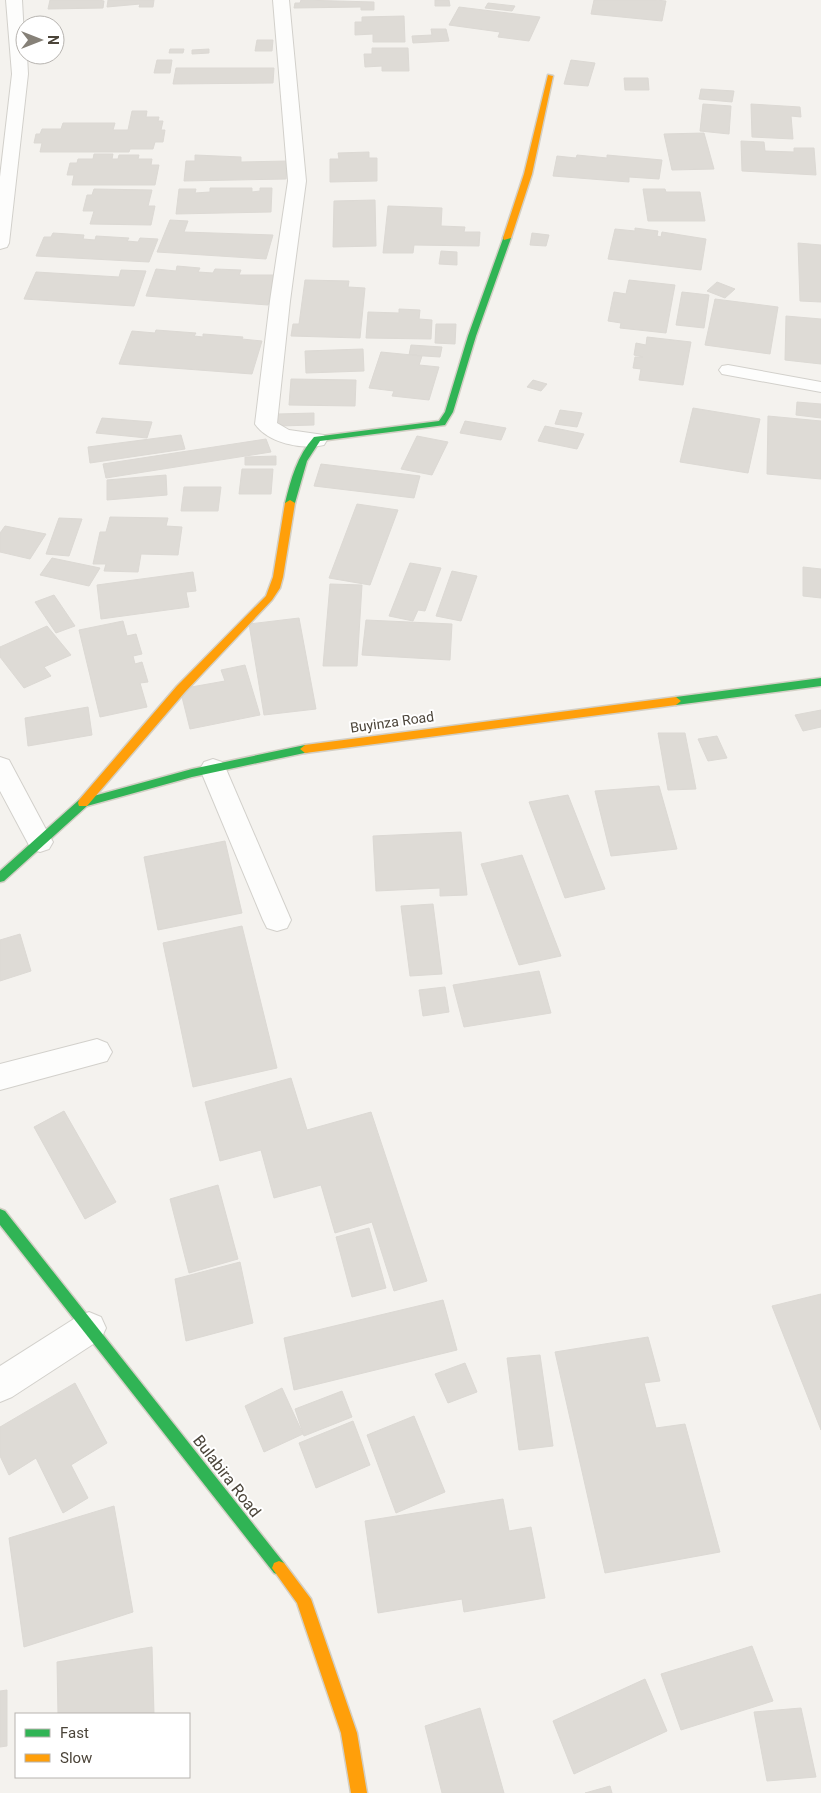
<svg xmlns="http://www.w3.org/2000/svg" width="821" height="1793" font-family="Roboto,sans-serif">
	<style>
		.building { fill: #dedbd6; stroke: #dcd9d4 }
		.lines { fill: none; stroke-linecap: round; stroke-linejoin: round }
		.lane-casing { stroke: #d2d0cb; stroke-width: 2 }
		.street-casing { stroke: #d2d0cb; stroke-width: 2 }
		.fast-casing { stroke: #d3cfc5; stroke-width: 3 }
		.slow-casing { stroke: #d3cfc5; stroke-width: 3 }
		.lane { fill: #fdfdfc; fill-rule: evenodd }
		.street { fill: #fdfdfc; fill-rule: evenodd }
		.fast { fill: #30b455; fill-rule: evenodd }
		.slow { fill: #ff9f0a; fill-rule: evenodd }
		.labels { text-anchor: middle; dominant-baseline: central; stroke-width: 4; stroke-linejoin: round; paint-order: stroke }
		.street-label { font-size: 14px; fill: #4b4439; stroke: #fff }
		.near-street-label { font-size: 16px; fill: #4b4439; stroke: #fff }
	</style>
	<rect width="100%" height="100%" fill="#f4f2ee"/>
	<!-- building -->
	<g class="building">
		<polygon points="50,0 99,0 104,1 103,8 48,9"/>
		<polygon points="108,0 154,0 153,7 139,7 140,4 107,7"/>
		<polygon points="301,0 374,2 374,10 361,10 361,7 294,8 295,3 300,3"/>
		<polygon points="435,0 449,0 450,6 435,6"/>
		<polygon points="594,0 656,0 666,1 662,21 591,14"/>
		<polygon points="488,3 515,6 512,11 485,8"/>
		<polygon points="459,7 540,17 529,41 498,37 500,32 449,25"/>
		<polygon points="404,16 405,42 373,42 373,34 355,35 355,22 362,22 362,17"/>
		<polygon points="431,29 446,29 449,41 413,43 412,36 432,35"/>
		<polygon points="257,40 273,40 272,51 255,51"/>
		<polygon points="372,48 408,48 409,71 382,71 382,66 365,67 364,54 372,54"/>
		<polygon points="170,49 184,49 183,53 169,53"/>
		<polygon points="209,49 209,53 192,54 192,50"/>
		<polygon points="157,60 172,60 170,73 154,73"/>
		<polygon points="571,60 595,63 588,86 564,84"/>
		<polygon points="176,68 274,68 273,83 173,84"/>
		<polygon points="624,78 648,78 649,90 625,90"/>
		<polygon points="701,89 734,91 732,102 699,99"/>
		<polygon points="703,104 731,106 729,134 700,131"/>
		<polygon points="751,104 800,107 801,117 791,116 793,139 752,137"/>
		<polygon points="132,111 147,111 146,117 159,117 158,121 163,121 161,130 165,130 163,142 155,142 153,149 130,149 129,152 40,152 42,143 34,143 36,134 40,134 42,129 61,129 63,123 115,123 113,130 128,130"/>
		<polygon points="704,133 714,169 672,170 664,134"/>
		<polygon points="741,141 764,142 765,151 794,152 794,148 814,148 816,175 742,171"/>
		<polygon points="369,152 369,158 377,158 377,181 330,182 330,159 339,159 338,153"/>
		<polygon points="94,154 113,154 112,159 118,159 119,155 139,155 138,159 152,159 151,165 159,165 155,185 72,185 74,175 67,175 70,163 77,163 78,159 93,159"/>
		<polygon points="195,155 241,157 241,162 287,161 286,179 184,181 186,161 195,161"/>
		<polygon points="577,155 607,158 607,155 662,160 659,179 629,177 629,182 553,176 557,156 576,158"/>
		<polygon points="210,188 252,188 252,192 260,191 260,188 272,188 271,212 176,214 179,189 196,189 195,193 210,192"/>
		<polygon points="94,189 152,190 148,206 155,206 151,225 90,224 94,211 83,211 87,195 92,195"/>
		<polygon points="643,189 665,189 666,192 700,192 705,221 648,221"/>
		<polygon points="375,200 376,246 333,247 334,201"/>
		<polygon points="388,206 442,208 441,226 465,227 464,232 480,232 479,246 414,245 413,253 383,253"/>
		<polygon points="170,220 188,221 184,232 273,235 266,259 157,252"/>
		<polygon points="635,228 658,231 657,236 661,237 662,232 706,239 701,270 608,259 615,229 635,231"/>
		<polygon points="53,233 84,235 83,239 95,240 96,236 129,238 127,241 138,242 140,238 158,239 149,262 36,256 44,237 51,237"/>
		<polygon points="532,233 549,235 546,246 530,245"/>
		<polygon points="798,243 821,245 821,302 800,301"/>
		<polygon points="441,251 457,252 457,265 439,264"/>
		<polygon points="177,266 200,268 198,272 213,273 215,269 241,270 239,275 277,275 268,305 146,296 156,269 176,271"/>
		<polygon points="121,270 146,271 134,306 24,299 36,272 119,277"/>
		<polygon points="305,280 349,281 348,287 365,288 360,338 291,336 293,324 299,324"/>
		<polygon points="629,280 675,285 666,333 620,328 621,323 608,321 614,292 626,294"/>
		<polygon points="717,282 735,289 725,298 707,291"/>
		<polygon points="682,292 709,295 704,328 676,325"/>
		<polygon points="715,299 778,307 770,354 705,345"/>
		<polygon points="399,309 420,310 419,319 432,320 431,339 366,338 368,312 399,313"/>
		<polygon points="786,316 821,319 821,364 785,360"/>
		<polygon points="436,324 456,324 455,344 435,343"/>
		<polygon points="156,330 196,333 194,336 203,337 203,334 243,337 242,339 262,341 252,374 119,364 132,331 155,333"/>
		<polygon points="647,337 691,342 683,385 639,380 641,369 633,368 635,357 643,357 634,355 636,343 646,345"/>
		<polygon points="411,345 442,347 440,357 409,355"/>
		<polygon points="363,349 364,371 306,373 305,351"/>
		<polygon points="381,352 422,356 419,365 439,367 429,400 392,396 394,391 369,388"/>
		<polygon points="291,379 356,380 355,406 289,405"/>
		<polygon points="533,380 547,384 541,391 527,387"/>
		<polygon points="797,402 821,404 821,418 796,415"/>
		<polygon points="693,408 760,419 748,473 680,462"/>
		<polygon points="560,410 582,413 577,427 555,424"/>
		<polygon points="314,413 314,425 279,426 278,414"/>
		<polygon points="768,416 821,421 821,479 767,474"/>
		<polygon points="102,418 152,422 147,438 96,433"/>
		<polygon points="465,421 506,428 501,440 460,433"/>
		<polygon points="545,426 584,434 577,449 538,441"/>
		<polygon points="181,435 185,449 90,463 88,447"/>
		<polygon points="417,436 448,442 432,475 401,469"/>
		<polygon points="266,439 271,452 106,478 103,464"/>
		<polygon points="276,456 276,465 245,465 245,457"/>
		<polygon points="321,464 420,476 414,498 314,486"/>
		<polygon points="242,469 273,469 271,494 239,494"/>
		<polygon points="166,475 167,495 107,500 107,480"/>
		<polygon points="184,487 221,487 218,511 181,511"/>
		<polygon points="357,504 398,510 370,585 329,578"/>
		<polygon points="110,517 168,518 166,526 182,527 178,555 141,554 138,572 104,571 106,564 93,564 100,532 106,532"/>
		<polygon points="59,518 82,519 69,556 46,554"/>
		<polygon points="5,526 46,534 30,559 0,552 0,533"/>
		<polygon points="52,558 100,568 89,586 40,575"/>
		<polygon points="410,563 441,568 425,611 418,610 413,621 389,616"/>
		<polygon points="803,567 821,569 821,598 803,596"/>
		<polygon points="452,571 477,576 461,621 436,616"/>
		<polygon points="193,572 196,591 186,592 189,607 101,619 97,585"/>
		<polygon points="330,584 362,585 357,666 323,666"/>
		<polygon points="54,595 75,626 56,633 35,602"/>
		<polygon points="299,618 316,709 264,715 249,624"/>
		<polygon points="366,620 452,624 450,660 362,655"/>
		<polygon points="123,621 127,636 136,634 142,654 133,656 135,664 142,662 148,682 140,683 147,707 100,717 79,630"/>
		<polygon points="47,626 71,655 44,667 51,676 24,688 0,657 0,647"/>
		<polygon points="245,665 260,715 190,729 180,689 225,681 221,670"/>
		<polygon points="88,707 92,735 28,746 25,718"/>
		<polygon points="821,710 821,727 803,731 795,715"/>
		<polygon points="658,733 685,733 696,789 668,790"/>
		<polygon points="717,736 727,758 708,761 698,739"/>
		<polygon points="659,786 677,849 611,856 595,791"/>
		<polygon points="568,795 605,889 565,898 529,802"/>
		<polygon points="461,832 467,895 440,896 440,888 376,891 373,836"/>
		<polygon points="225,841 242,913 158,930 144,857"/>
		<polygon points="522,855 561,956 519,965 481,864"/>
		<polygon points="433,904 442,974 410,976 401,906"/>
		<polygon points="242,926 277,1068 193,1087 163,943"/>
		<polygon points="20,934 31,971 0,981 0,940"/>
		<polygon points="539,971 551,1013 464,1027 453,985"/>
		<polygon points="445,987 449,1012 423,1016 419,990"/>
		<polygon points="291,1078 307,1130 371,1112 427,1281 394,1291 372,1222 335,1233 321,1185 274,1198 261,1150 220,1161 205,1102"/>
		<polygon points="64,1111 116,1202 85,1219 34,1127"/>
		<polygon points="218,1185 238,1259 189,1273 170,1199"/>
		<polygon points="369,1228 386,1288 352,1297 336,1237"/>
		<polygon points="240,1262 253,1323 186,1341 175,1279"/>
		<polygon points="821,1294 821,1430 772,1306"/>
		<polygon points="443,1300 457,1350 294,1390 284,1338"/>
		<polygon points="648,1337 660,1381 644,1383 656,1428 685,1424 720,1552 605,1573 555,1352"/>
		<polygon points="540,1355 553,1446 519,1450 507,1358"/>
		<polygon points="465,1363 477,1392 448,1403 435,1374"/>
		<polygon points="75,1383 107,1443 71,1465 88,1498 63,1513 36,1458 9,1475 0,1456 0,1427"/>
		<polygon points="282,1388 303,1434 264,1452 245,1406"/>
		<polygon points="342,1391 352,1417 304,1436 295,1409"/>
		<polygon points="414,1416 445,1492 396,1513 367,1435"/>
		<polygon points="353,1421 370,1465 316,1488 299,1443"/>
		<polygon points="503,1499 509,1531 531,1527 545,1598 464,1612 462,1599 378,1613 365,1521"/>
		<polygon points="114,1506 133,1612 24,1647 9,1538"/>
		<polygon points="752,1646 773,1701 681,1730 661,1674"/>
		<polygon points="152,1647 154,1714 58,1714 57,1662"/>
		<polygon points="645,1679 667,1731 574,1774 553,1721"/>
		<polygon points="7,1690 7,1746 0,1747 0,1691"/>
		<polygon points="480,1708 504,1793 442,1793 425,1726"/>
		<polygon points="801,1708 816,1777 767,1781 754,1712"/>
		<polygon points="610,1786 612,1793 585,1793"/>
	</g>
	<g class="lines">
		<defs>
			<polygon id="lane" points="728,365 821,382 821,392 722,374 719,370 722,366"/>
			<g id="street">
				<polygon points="6,0 22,0 25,55 27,55 28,74 9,243 7,247 0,249 0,177 12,74"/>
				<path d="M273,0h16l17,181 -16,120 -13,122 12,7 35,5 3,5 -3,5c-22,5 -56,-2 -69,-21l15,-123 18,-120z"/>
				<polygon points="0,757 9,760 49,835 53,842 49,849 40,852 31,849 0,791"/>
				<polygon points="213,759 222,762 226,769 291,920 287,928 277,931 267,928 263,920 200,769 204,762"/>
				<polygon points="97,1039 107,1043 112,1052 107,1061 0,1090 0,1064"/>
				<polygon points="89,1312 101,1317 106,1328 101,1339 12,1397 0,1402 0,1366 77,1317"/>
			</g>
			<g id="fast">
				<path d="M504,236l7,2 -35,98 -23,76 -8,13 -125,16 -13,20 -12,42 -5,3 -3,-1 -2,-2c6,-24 12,-47 29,-66l125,-16 6,-9 23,-76z"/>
				<polygon points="821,678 821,686 676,705 671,701 676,697"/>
				<polygon points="305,745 310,749 309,752 192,777 87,806 4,881 0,882 0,871 79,800 192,769"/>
				<polygon points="0,1209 5,1211 284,1563 286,1568 284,1573 279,1575 274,1573 0,1225"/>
			</g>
			<g id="slow">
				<polygon points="548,75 553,76 532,174 511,238 504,240 503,238 524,174"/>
				<polygon points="290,500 295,503 283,577 280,588 272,600 185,692 87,806 79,806 78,803 79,800 177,686 266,596 273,577 285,503"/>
				<polygon points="676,697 681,701 676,705 305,753 300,749 305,745"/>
				<polygon points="279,1561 284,1563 311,1599 357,1733 367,1793 351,1793 341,1733 297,1603 272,1568 274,1563"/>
			</g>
		</defs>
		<!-- lane casing -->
		<use href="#lane" class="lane-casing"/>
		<!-- street casing -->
		<use href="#street" class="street-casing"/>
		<!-- fast casing -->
		<use href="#fast" class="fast-casing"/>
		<!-- slow casing -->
		<use href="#slow" class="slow-casing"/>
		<!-- lane -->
		<use href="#lane" class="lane"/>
		<!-- street -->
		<use href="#street" class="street"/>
		<!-- fast -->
		<use href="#fast" class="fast"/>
		<!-- slow -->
		<use href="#slow" class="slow"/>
	</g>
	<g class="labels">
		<!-- street labels -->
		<g class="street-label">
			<text transform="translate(392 722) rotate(-8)">Buyinza Road</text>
		</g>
		<!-- near-street labels -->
		<g class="near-street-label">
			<text transform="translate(227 1476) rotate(52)">Bulabira Road</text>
		</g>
	</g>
	<!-- legend -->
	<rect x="15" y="1713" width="175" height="65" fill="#ffffff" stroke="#b7b4b0"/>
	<rect x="25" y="1729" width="25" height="8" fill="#30b455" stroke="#b7b4b0"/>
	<text x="60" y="1738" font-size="15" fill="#4b4439">Fast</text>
	<rect x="25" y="1754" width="25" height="8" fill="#ff9f0a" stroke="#b7b4b0"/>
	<text x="60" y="1763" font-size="15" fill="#4b4439">Slow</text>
	<!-- north arrow -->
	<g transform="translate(40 40) rotate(90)"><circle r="24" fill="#ffffff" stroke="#b7b4b0"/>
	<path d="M0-4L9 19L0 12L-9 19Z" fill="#868178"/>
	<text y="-8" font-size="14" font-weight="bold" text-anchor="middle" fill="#4b4439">N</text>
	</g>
</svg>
